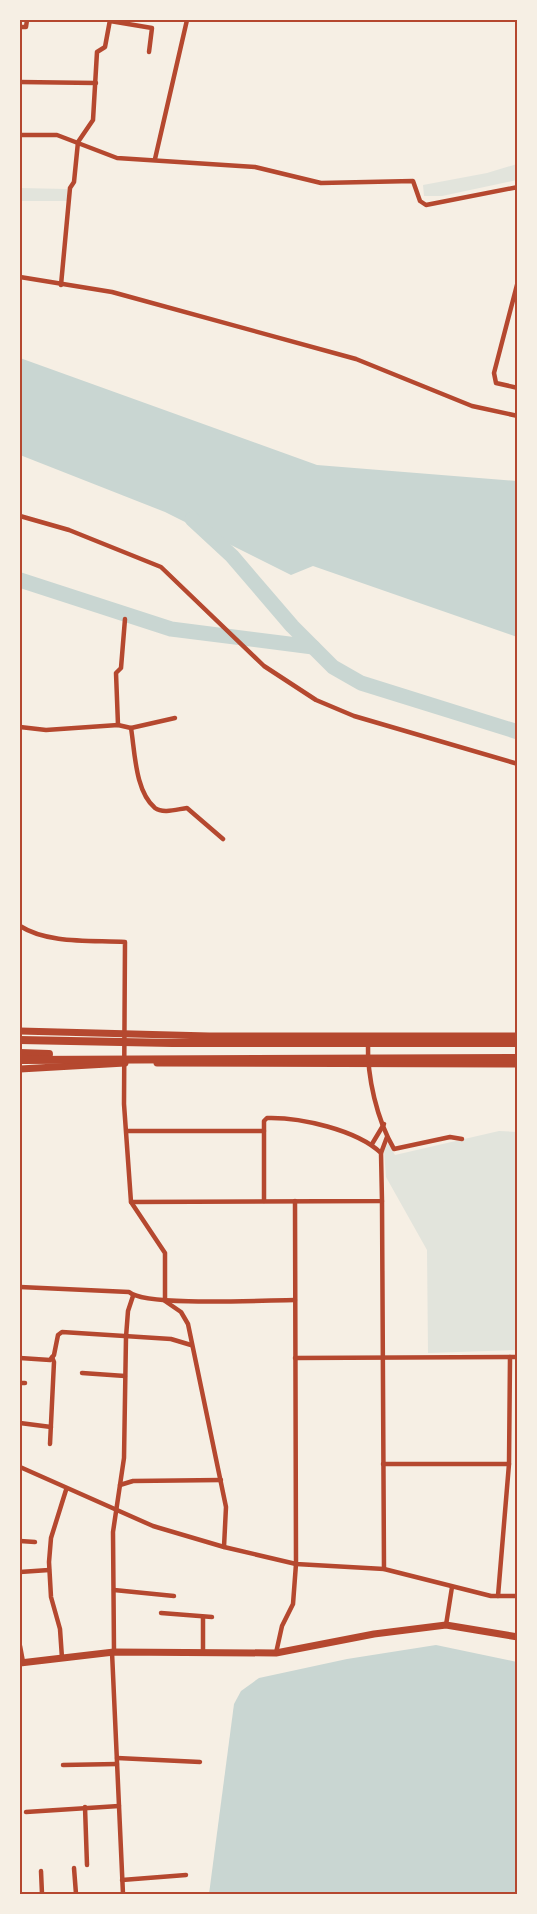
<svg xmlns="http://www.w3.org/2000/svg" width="537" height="1914" font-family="'PT Sans Narrow',sans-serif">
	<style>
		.green { fill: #e2e4dc }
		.water { fill: #c9d6d2 }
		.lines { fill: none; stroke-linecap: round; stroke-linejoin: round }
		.river { stroke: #c9d6d2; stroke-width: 15 }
		.minor { stroke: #b5482f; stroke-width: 4.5 }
		.secondary { stroke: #b5482f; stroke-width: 7 }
		.motorway { stroke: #b5482f; stroke-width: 8 }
		.neatline { fill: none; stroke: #b5482f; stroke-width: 2 }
	</style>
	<rect width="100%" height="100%" fill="#f6efe4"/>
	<!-- green -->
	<g class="green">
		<polygon points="517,164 517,180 442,196 424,196 423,185 487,173"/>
		<polygon points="20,188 67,189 67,201 20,201"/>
		<polygon points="499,1131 517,1132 517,1350 428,1353 427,1250 386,1177 384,1151 388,1143 395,1155"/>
	</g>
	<!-- water -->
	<g class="water">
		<polygon points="20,358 317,465 517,481 517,637 313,566 291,575 165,512 20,455"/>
		<polygon points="436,1645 517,1662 517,1894 209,1894 234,1704 241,1691 259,1678 347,1659"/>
	</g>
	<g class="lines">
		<!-- river -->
		<g class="river">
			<polyline points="192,519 232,556 292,626 333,667 361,683 518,732"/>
			<polyline points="20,580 171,629 313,647"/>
		</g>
		<!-- minor -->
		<g class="minor">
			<polyline points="110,21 152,28 149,52"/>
			<polyline points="20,27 26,27 27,20"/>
			<polyline points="20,82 96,83"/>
			<polyline points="20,135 57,135 117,158 255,167 321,183 413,181 420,201 426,205 518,187"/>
			<polyline points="155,159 187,20"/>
			<polyline points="20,277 112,292 356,359 472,406 518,416"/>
			<polyline points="518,281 494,373 496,383 518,388"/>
			<polyline points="61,285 70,188 74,182 78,142 93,120 97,52 105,47 110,20"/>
			<polyline points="20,516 69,530 161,567 264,666 316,700 354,716 518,764"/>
			<polyline points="118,725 116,673 121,668 125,619"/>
			<path d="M20,727l26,3 72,-5 13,3c4,24 4,63 24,80 8,6 23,1 32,0l36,31"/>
			<polyline points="131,728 175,718"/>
			<path d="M20,926c28,18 72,14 105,16l-1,162 7,98 34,51v48l16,11 7,12 38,183 -2,40"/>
			<path d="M368,1043c-1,34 9,77 26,106l56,-12 12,2"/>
			<polyline points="128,1131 264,1131"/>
			<polyline points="372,1144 384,1124"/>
			<path d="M264,1201v-80l3,-3c33,-1 90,12 114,35"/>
			<polyline points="382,1201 384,1569"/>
			<polyline points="131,1202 382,1201 381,1153 387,1137"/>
			<path d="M20,1287l109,5c17,15 138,8 166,8"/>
			<polyline points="20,1358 50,1360 54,1355 58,1335 62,1332 171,1339 191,1345"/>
			<polyline points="295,1358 518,1357"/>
			<polyline points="82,1373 125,1376"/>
			<polyline points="20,1383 25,1383"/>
			<polyline points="20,1423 51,1427"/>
			<polyline points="50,1444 54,1362 52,1357"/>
			<polyline points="383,1464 509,1464"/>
			<polyline points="20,1467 153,1526 224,1547 296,1564 384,1569 491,1596 518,1596"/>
			<polyline points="120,1485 133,1481 221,1480"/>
			<polyline points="20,1541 35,1542"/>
			<polyline points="20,1572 49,1570"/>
			<polyline points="114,1590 174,1596"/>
			<polyline points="498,1596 509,1464 510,1357"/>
			<polyline points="161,1613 212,1617"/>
			<polyline points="446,1625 452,1587"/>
			<polyline points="20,1646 23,1662"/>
			<polyline points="112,1652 123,1894"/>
			<polyline points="114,1652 113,1532 124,1458 126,1337 128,1311 133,1296"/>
			<polyline points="203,1652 203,1617"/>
			<polyline points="276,1653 282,1626 293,1604 296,1564 295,1201"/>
			<polyline points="62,1658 60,1629 51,1597 49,1562 51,1538 66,1490"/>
			<polyline points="117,1758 200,1762"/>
			<polyline points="63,1765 117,1764"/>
			<polyline points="85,1807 87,1865"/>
			<polyline points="26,1812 119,1806"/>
			<polyline points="74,1868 76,1894"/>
			<polyline points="41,1871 42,1894"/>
			<polyline points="122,1880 186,1875"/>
		</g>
		<!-- secondary -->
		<g class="secondary">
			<polyline points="20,1031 209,1036 518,1036"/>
			<polyline points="157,1063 518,1064"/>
			<polyline points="20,1069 125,1063"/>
			<polyline points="20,1663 114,1652 276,1653 374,1634 446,1625 518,1637"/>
		</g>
		<!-- motorway -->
		<g class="motorway">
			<polyline points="20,1040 172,1043 518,1043"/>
			<polyline points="20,1053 49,1054"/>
			<polyline points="20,1060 518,1058"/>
		</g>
	</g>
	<!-- border -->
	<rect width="537" height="1914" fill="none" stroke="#f6efe4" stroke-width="42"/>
	<rect x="21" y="21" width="495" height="1872" class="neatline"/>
</svg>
